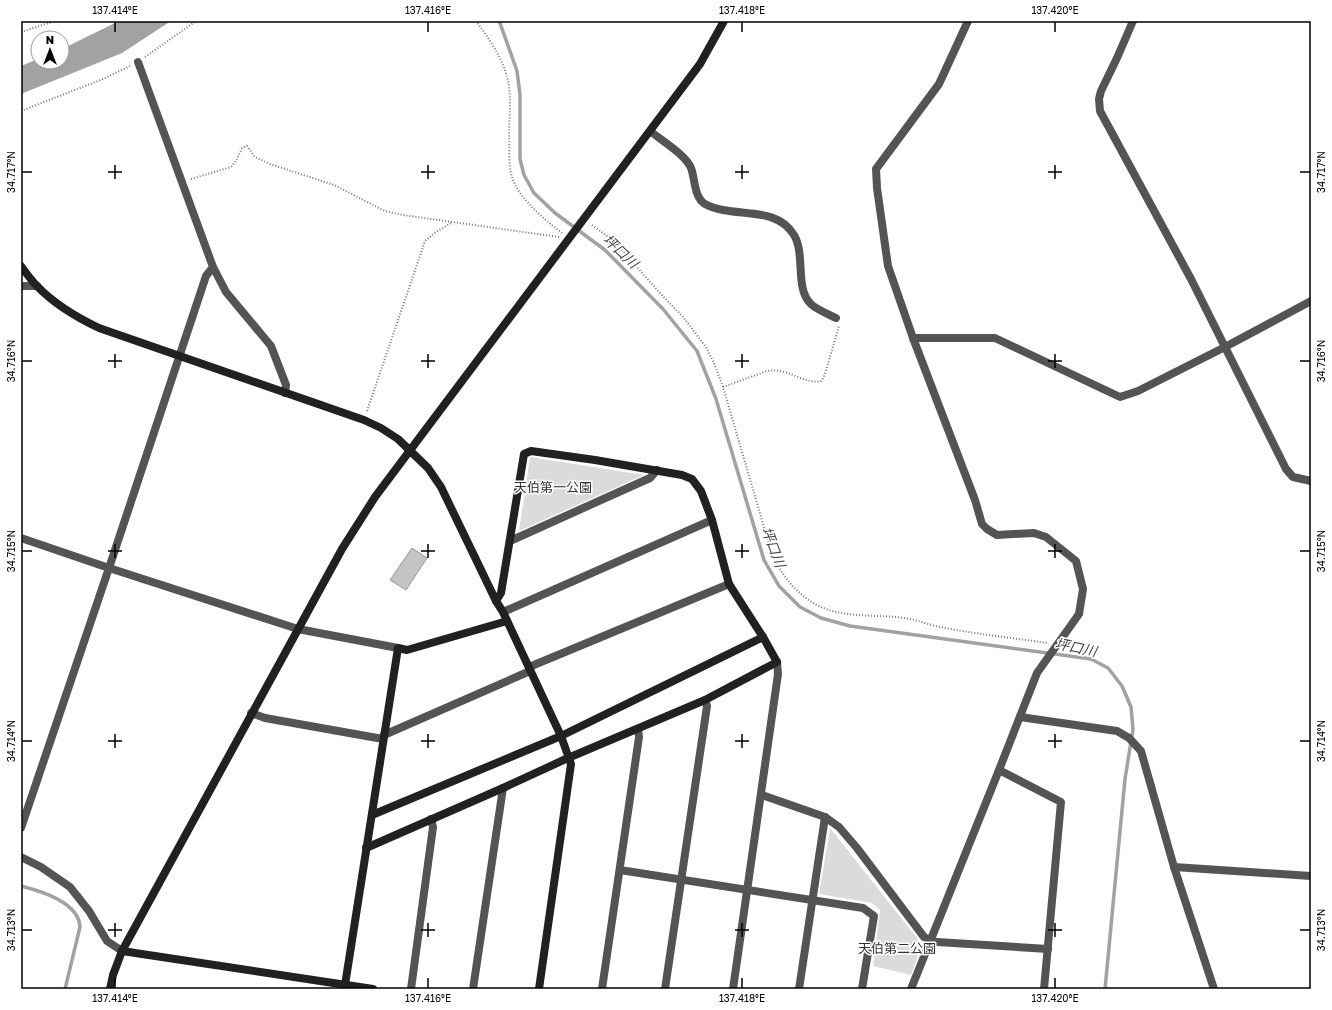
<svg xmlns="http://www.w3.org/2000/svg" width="1332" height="1010" font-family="'Golos Text','Noto Sans JP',sans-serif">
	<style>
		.green { fill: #dbdbdb }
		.water { fill: #a2a2a2 }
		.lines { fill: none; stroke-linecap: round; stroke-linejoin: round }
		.stream { stroke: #a2a2a2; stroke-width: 3.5 }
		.building { fill: #c4c4c4; stroke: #989898 }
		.path { stroke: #767676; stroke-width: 2; stroke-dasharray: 1 2; stroke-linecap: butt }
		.street { stroke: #545454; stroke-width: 8 }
		.secondary { stroke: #212121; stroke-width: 8 }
		.ticks { fill: none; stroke: #000; stroke-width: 1.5 }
		.labels { text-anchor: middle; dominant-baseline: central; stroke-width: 3; stroke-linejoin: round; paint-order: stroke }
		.park-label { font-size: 13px; fill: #323232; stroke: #fff }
		.water-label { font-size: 14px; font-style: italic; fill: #434343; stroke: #fff }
		.neatline { fill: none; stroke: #000; stroke-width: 1.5 }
		.ticks-label { font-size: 10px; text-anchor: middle; fill: #000 }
	</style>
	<rect width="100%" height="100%" fill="#fff"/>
	<!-- green -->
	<g class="green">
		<polygon points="530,457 644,475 519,531"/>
		<polygon points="830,828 917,938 920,950 911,975 873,966 880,910 872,903 819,894"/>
	</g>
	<!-- water -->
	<polygon class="water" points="119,21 171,21 122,53 21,94 21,66 38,59 38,62 62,62 62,49"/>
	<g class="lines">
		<!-- stream -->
		<g class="stream">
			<polyline points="498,21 500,23 517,71 520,95 520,159 524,175 534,193 555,213 605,250 663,309 697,351 716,399 764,560 779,586 800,607 821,618 850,626 1091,659 1108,668 1122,686 1131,707 1133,729 1125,779 1105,989"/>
			<path d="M21,886c20,5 58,17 59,41l-15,62"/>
		</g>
	</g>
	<!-- building -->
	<polygon class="building" points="412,548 427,558 406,590 390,580"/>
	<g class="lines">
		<!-- path -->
		<g class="path">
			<path d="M476,21c14,19 31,43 33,67 2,16 0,33 0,49 1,13 -1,27 3,40 6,21 33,43 50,56"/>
			<polyline points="21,32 55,21"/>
			<polyline points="145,57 196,21"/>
			<polyline points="21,111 103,79 130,66"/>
			<polyline points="191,179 231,167 236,161 242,148 247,146 255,157 270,164 334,185 385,211 403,215 559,237"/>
			<path d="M592,225l22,16 45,51 24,25 23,30 8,16 9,24 48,164c9,22 23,41 44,53 29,16 64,9 95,15 10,2 20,6 30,8 36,7 72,11 108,16"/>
			<path d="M723,387l44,-16c21,-4 37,14 54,10l3,-4 15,-51"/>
			<polyline points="367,411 425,241 436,232 451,223"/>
		</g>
		<!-- street -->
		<g class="street">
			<polyline points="1133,21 1117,58 1101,91 1099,99 1100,111 1191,279 1286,469 1293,477 1311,481"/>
			<polyline points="138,62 213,267 206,276 109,568 298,629 398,648"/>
			<path d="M650,131c11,9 36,24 41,37 4,10 3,30 14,36 28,15 70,0 89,31 12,20 0,55 18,70 6,5 16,9 24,13"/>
			<polyline points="213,267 226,292 271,346 286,385 285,393"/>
			<polyline points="21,286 37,286"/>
			<polyline points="913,338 995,338 1120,397 1138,391 1225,347 1311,301"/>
			<polyline points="21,538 109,568 21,828"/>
			<polyline points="510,541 650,478 657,470"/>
			<polyline points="503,612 712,520"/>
			<polyline points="529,667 729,584"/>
			<polyline points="251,713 265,718 383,739"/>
			<polyline points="1020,717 1117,731 1129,738 1141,751 1174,867 1214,989"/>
			<polyline points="384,735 530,671"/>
			<polyline points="999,770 1061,802 1044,989"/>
			<polyline points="762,795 825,817 839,827 857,848 924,937 930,940 937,942 1048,949"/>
			<polyline points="21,857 41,867 70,887 89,911 107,941 122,951"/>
			<polyline points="1174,867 1311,876"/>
			<polyline points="620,870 863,908 874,916 862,989"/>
			<polyline points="411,989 433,827 431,819"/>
			<polyline points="473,989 503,788"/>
			<polyline points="602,989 639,737 638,729"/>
			<polyline points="665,989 707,706 705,700"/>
			<polyline points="733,989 778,674 777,662"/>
			<polyline points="799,989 825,817"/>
			<polyline points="911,989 999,770 1037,673 1079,614 1083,589 1076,561 1046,537 1034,533 997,535 987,529 982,524 975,500 913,338 888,266 877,188 876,169 939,84 968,21"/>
		</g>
		<!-- secondary -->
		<g class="secondary">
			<path d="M21,266c5,7 10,14 16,20 17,18 39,31 62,42l265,92 17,8 17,11 30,29 13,19 55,114 7,11 58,124 10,28 -32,225"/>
			<polyline points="372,815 561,736 763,637"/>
			<polyline points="366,848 503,788 568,758 705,700 777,662 763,637 729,584 712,520 701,491 692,479 682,475 595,460 531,451 524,454 501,593 496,601"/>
			<polyline points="122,951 373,989"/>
			<polyline points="345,985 398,648 407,650 507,621"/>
			<polyline points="110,989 113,975 122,951 342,549 375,497 700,64 724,21"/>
		</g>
	</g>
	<!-- ticks -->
	<path class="ticks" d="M115,22v10M428,22v10M742,22v10M1055,22v10M115,165v14M428,165v14M742,165v14M1055,165v14M22,172h10M108,172h14M421,172h14M735,172h14M1048,172h14M1300,172h10M115,354v14M428,354v14M742,354v14M1055,354v14M22,361h10M108,361h14M421,361h14M735,361h14M1048,361h14M1300,361h10M115,544v14M428,544v14M742,544v14M1055,544v14M22,551h10M108,551h14M421,551h14M735,551h14M1048,551h14M1300,551h10M115,734v14M428,734v14M742,734v14M1055,734v14M22,741h10M108,741h14M421,741h14M735,741h14M1048,741h14M1300,741h10M115,923v14M428,923v14M742,923v14M1055,923v14M22,930h10M108,930h14M421,930h14M735,930h14M1048,930h14M1300,930h10M115,978v10M428,978v10M742,978v10M1055,978v10"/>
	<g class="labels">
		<!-- park labels -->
		<g class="park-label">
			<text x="553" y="487">天伯第一公園</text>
			<text x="897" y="948">天伯第二公園</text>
		</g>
		<!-- water labels -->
		<g class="water-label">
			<text transform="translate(621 251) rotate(43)">坪口川</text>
			<text transform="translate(774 547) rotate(69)">坪口川</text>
			<text transform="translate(1076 647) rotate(12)">坪口川</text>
		</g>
	</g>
	<!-- border -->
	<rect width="1332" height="1010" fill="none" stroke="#ffffff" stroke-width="44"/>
	<!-- north arrow -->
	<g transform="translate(50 50)"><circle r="19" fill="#ffffff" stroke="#999999"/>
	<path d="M0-3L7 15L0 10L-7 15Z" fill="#000000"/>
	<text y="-6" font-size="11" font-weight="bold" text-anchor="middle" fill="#000000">N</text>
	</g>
	<rect x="22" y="22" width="1288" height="966" class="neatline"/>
	<g class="ticks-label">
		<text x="115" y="14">137.414°E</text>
		<text x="428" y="14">137.416°E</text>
		<text x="742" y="14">137.418°E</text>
		<text x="1055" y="14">137.420°E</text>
		<text transform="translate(11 172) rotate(-90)" y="4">34.717°N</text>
		<text transform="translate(1321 172) rotate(-90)" y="4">34.717°N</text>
		<text transform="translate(11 361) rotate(-90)" y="4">34.716°N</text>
		<text transform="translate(1321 361) rotate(-90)" y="4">34.716°N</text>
		<text transform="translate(11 551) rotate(-90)" y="4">34.715°N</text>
		<text transform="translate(1321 551) rotate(-90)" y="4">34.715°N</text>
		<text transform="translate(11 741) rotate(-90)" y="4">34.714°N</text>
		<text transform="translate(1321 741) rotate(-90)" y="4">34.714°N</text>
		<text transform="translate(11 930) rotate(-90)" y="4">34.713°N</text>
		<text transform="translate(1321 930) rotate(-90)" y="4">34.713°N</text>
		<text x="115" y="1002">137.414°E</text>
		<text x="428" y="1002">137.416°E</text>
		<text x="742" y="1002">137.418°E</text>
		<text x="1055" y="1002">137.420°E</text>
	</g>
</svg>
